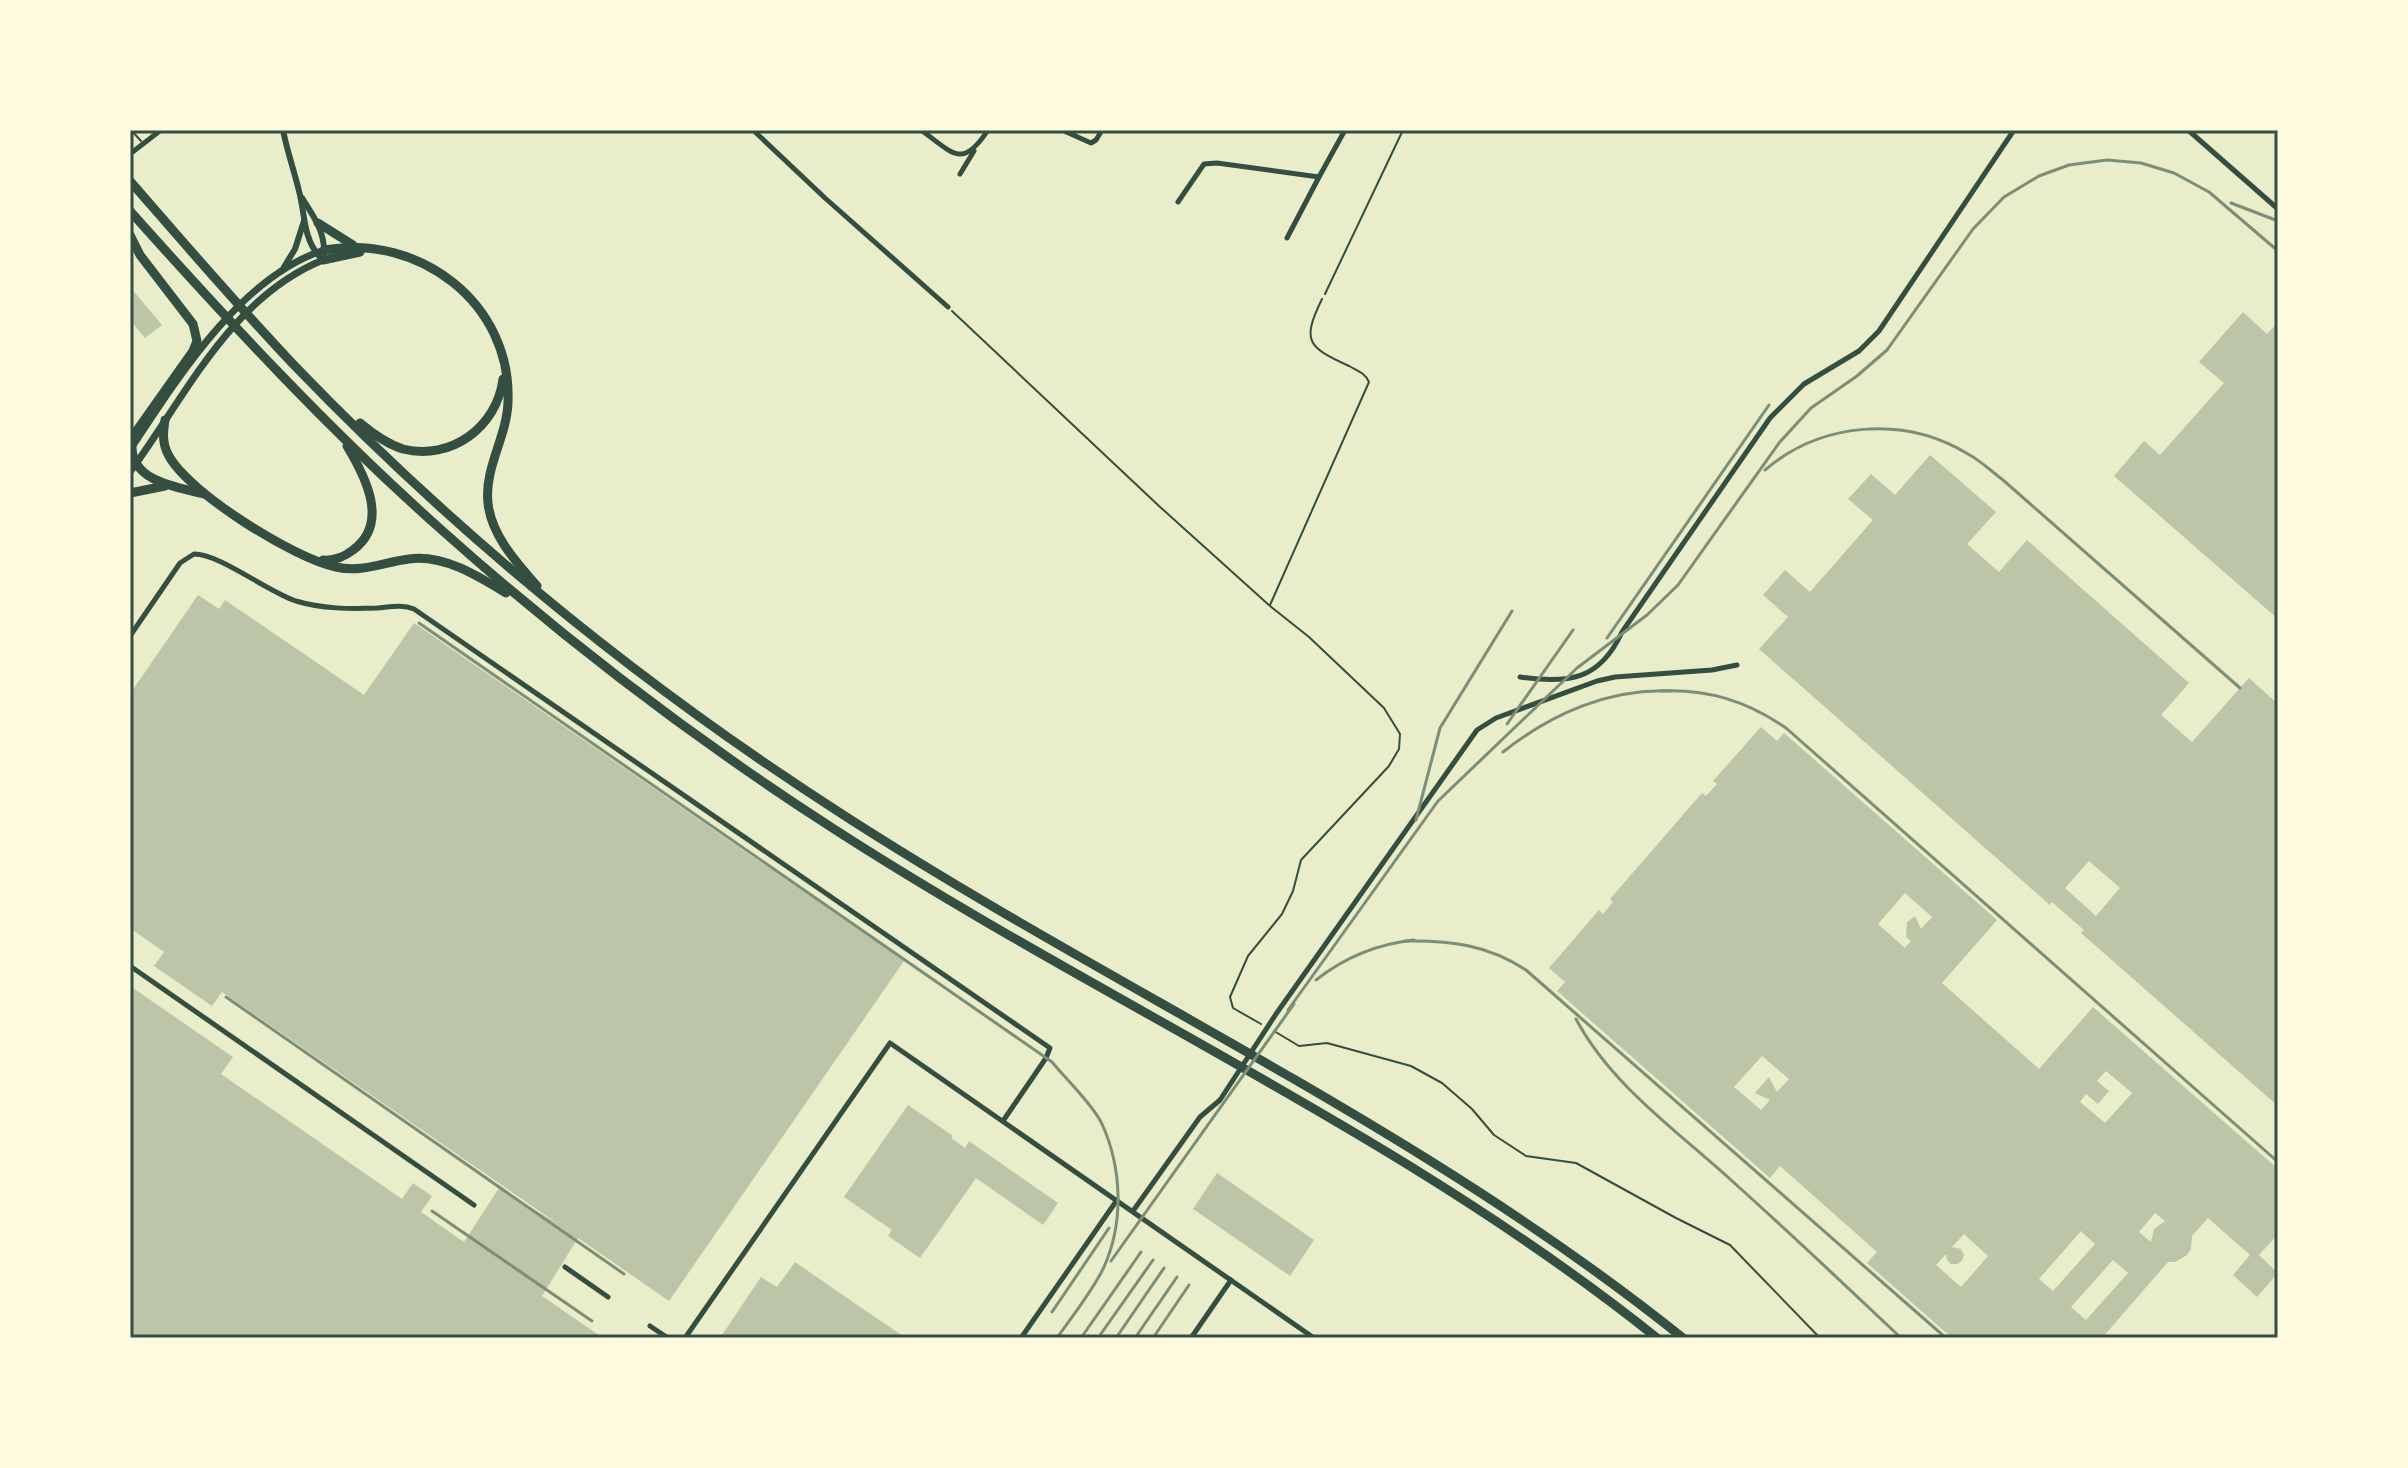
<svg xmlns="http://www.w3.org/2000/svg" width="2408" height="1468" font-family="Commissioner,sans-serif">
	<style>
		.building { fill: #bcc5a7; fill-rule: evenodd }
		.lines { fill: none; stroke-linecap: round; stroke-linejoin: round }
		.path { stroke: #344e41; stroke-width: 2 }
		.service { stroke: #344e41; stroke-width: 2 }
		.minor { stroke: #344e41; stroke-width: 5 }
		.tertiary { stroke: #344e41; stroke-width: 6 }
		.secondary { stroke: #344e41; stroke-width: 7 }
		.motorway { stroke: #344e41; stroke-width: 9 }
		.rail { stroke: #7c8e77; stroke-width: 3 }
		.neatline { fill: none; stroke: #344e41; stroke-width: 3 }
	</style>
	<rect width="100%" height="100%" fill="#e9edc9"/>
	<!-- building -->
	<g class="building">
		<polygon points="130,287 162,325 145,338 130,320"/>
		<polygon points="2243,312 2267,334 2278,322 2278,619 2114,476 2144,441 2160,455 2224,383 2199,362"/>
		<path d="M1930,455l66,57 -29,32 32,28 28,-32 162,143 -28,32 31,27 57,-64 29,26v402l-197,-173 3,-3 -32,-28 -2,3 -291,-256 29,-32 -25,-22 22,-25 25,22 63,-72 -25,-21 23,-25 24,21zM2089,861l31,27 -24,28 -31,-28z"/>
		<polygon points="198,595 219,609 225,600 364,695 414,623 904,961 669,1301 578,1238 542,1296 603,1338 130,1338 130,986 233,1057 221,1074 402,1199 413,1183 432,1196 421,1212 464,1242 499,1188 558,1224 222,992 212,1006 154,966 164,952 130,928 130,694"/>
		<path d="M1761,727l16,14 7,-8 213,187 -55,63 97,86 54,-62 185,162v65l-19,21 19,18 -21,24 -24,-22 17,-20 -42,-37 -16,18 -1,13 -4,6 -12,7h-7l-66,76h-150l-85,-75 10,-11 -97,-86 -10,12 -213,-187 8,-9 -16,-14 50,-58 4,4 10,-12 -3,-3 92,-106 4,3 11,-12 -4,-3zM1905,893l27,24 -11,12 -6,-13 -8,6 -1,15 5,4 -6,7 -27,-24zM1762,1056l27,23 -12,13 -8,-15 -14,16 15,7 -9,10 -27,-23zM2106,1071l26,22 -27,30 -25,-21 6,-8 12,10 11,-13 -12,-10zM2155,1213l10,8 -11,8 -3,13 -12,-10zM2081,1231l14,13 -42,47 -14,-12zM1964,1234l24,22 -27,31 -25,-22 10,-11 1,6 4,4h6l5,-3 2,-6 -3,-6 -9,-2zM2113,1260l15,13 -42,47 -15,-13z"/>
		<polygon points="908,1105 953,1136 951,1138 965,1148 969,1141 1058,1203 1043,1225 976,1178 920,1258 888,1236 892,1230 844,1197"/>
		<polygon points="1217,1173 1314,1240 1290,1276 1193,1209"/>
		<polygon points="795,1262 866,1311 906,1338 720,1338 761,1277 777,1287"/>
	</g>
	<g class="lines">
		<!-- path -->
		<g class="path">
			<polyline points="952,311 1159,506 1270,606 1309,637 1384,708 1400,734 1399,749 1389,766 1301,860 1293,891 1282,914 1248,956 1230,997 1233,1008 1261,1024"/>
			<path d="M1270,605l99,-223c-4,-9 -11,-11 -20,-16 -41,-19 -48,-24 -27,-67"/>
			<polyline points="1274,1031 1299,1046 1327,1043 1411,1066 1442,1083 1472,1109 1494,1135 1526,1156 1576,1163 1676,1218 1730,1245 1820,1338"/>
		</g>
		<!-- service -->
		<g class="service">
			<polyline points="131,130 141,141"/>
			<polyline points="1325,294 1403,130"/>
		</g>
		<!-- minor -->
		<g class="minor">
			<polyline points="753,130 825,198 948,307"/>
			<path d="M921,130c32,23 41,40 67,0"/>
			<polyline points="1062,130 1091,143 1096,140 1102,130"/>
			<polyline points="2188,130 2278,209"/>
			<polyline points="130,154 161,130"/>
			<polyline points="960,174 974,151"/>
			<polyline points="1178,202 1204,164 1217,163 1319,177 1345,130"/>
			<polyline points="1287,238 1319,177"/>
			<path d="M130,636l50,-73 14,-9c26,0 72,37 102,47 26,8 54,8 81,7 13,-1 25,-4 37,1l636,439 -4,10 -43,63"/>
			<path d="M1520,677c49,7 80,3 102,-45l148,-214 34,-34 55,-33 20,-20 135,-201"/>
			<polyline points="130,966 474,1205"/>
			<polyline points="1133,1211 1200,1117 1220,1100 1276,1014 1477,730 1496,718 1597,681 1615,677 1712,670 1737,665"/>
			<polyline points="565,1267 608,1297"/>
			<polyline points="650,1326 668,1338"/>
			<polyline points="685,1338 890,1043 1314,1338"/>
			<polyline points="1021,1338 1117,1200"/>
			<polyline points="1191,1338 1231,1280"/>
		</g>
		<!-- tertiary -->
		<g class="tertiary">
			<path d="M283,130c4,21 11,40 16,61 6,22 4,47 20,65"/>
			<path d="M302,198c11,17 23,34 22,55"/>
			<polyline points="284,267 295,249 304,221"/>
		</g>
		<!-- secondary -->
		<g class="secondary">
			<path d="M130,450c47,-71 110,-173 194,-200"/>
			<path d="M130,472c56,-76 100,-174 193,-212"/>
		</g>
		<!-- motorway -->
		<g class="motorway">
			<path d="M130,181c54,62 107,124 163,183 165,172 351,323 552,452 278,179 578,313 838,522"/>
			<path d="M130,211c100,112 202,222 315,322 122,109 251,207 389,296 271,175 570,306 823,509"/>
			<polyline points="318,223 353,245"/>
			<polyline points="130,235 140,255 193,324 197,341 193,351 130,440"/>
			<path d="M324,250c95,-17 188,53 184,152 -1,35 -24,66 -20,101 3,32 29,60 49,83"/>
			<polyline points="323,260 360,252"/>
			<path d="M165,420c-2,13 -3,24 4,36 20,37 126,103 167,111 26,6 48,-5 73,-8 34,-5 69,17 97,34"/>
			<path d="M360,423c13,11 27,21 43,26 48,12 94,-22 100,-70"/>
			<path d="M132,447c0,35 46,40 72,47"/>
			<polyline points="130,493 165,486"/>
			<path d="M323,560c12,1 21,-3 30,-10 37,-27 12,-74 -6,-104"/>
		</g>
		<!-- rail -->
		<g class="rail">
			<polyline points="2231,203 2278,221"/>
			<path d="M1765,470c56,-48 139,-55 203,-16 13,7 23,17 35,26l237,208"/>
			<path d="M419,623l633,439c13,16 42,44 50,62 20,44 22,98 2,143 -12,25 -31,48 -47,71"/>
			<polyline points="1607,638 1769,405"/>
			<path d="M1661,691c47,-2 86,10 125,37l492,434"/>
			<polyline points="1507,724 1573,630"/>
			<path d="M1503,752c48,-38 106,-64 169,-61"/>
			<polyline points="1416,820 1440,728 1512,611"/>
			<path d="M1405,941c45,-1 83,4 121,29l420,368"/>
			<path d="M1316,980c29,-23 61,-36 98,-40"/>
			<polyline points="226,997 624,1274"/>
			<polyline points="1288,1010 1438,801 1577,668 1647,615 1678,585 1779,443 1811,408 1857,376 1887,350 1973,229 2004,197 2039,176 2069,165 2107,160 2141,163 2174,173 2209,192 2278,251"/>
			<path d="M1576,1019c35,66 100,111 155,161 58,52 114,105 170,158"/>
			<polyline points="432,1211 592,1321"/>
			<polyline points="1111,1261 1294,1004"/>
			<polyline points="1052,1312 1109,1228"/>
			<polyline points="1081,1338 1141,1252"/>
			<polyline points="1098,1338 1153,1260"/>
			<polyline points="1116,1338 1164,1268"/>
			<polyline points="1135,1338 1177,1277"/>
			<polyline points="1153,1338 1189,1285"/>
		</g>
	</g>
	<!-- border -->
	<rect width="2408" height="1468" fill="none" stroke="#fefae0" stroke-width="264"/>
	<rect x="132" y="132" width="2144" height="1204" class="neatline"/>
</svg>
